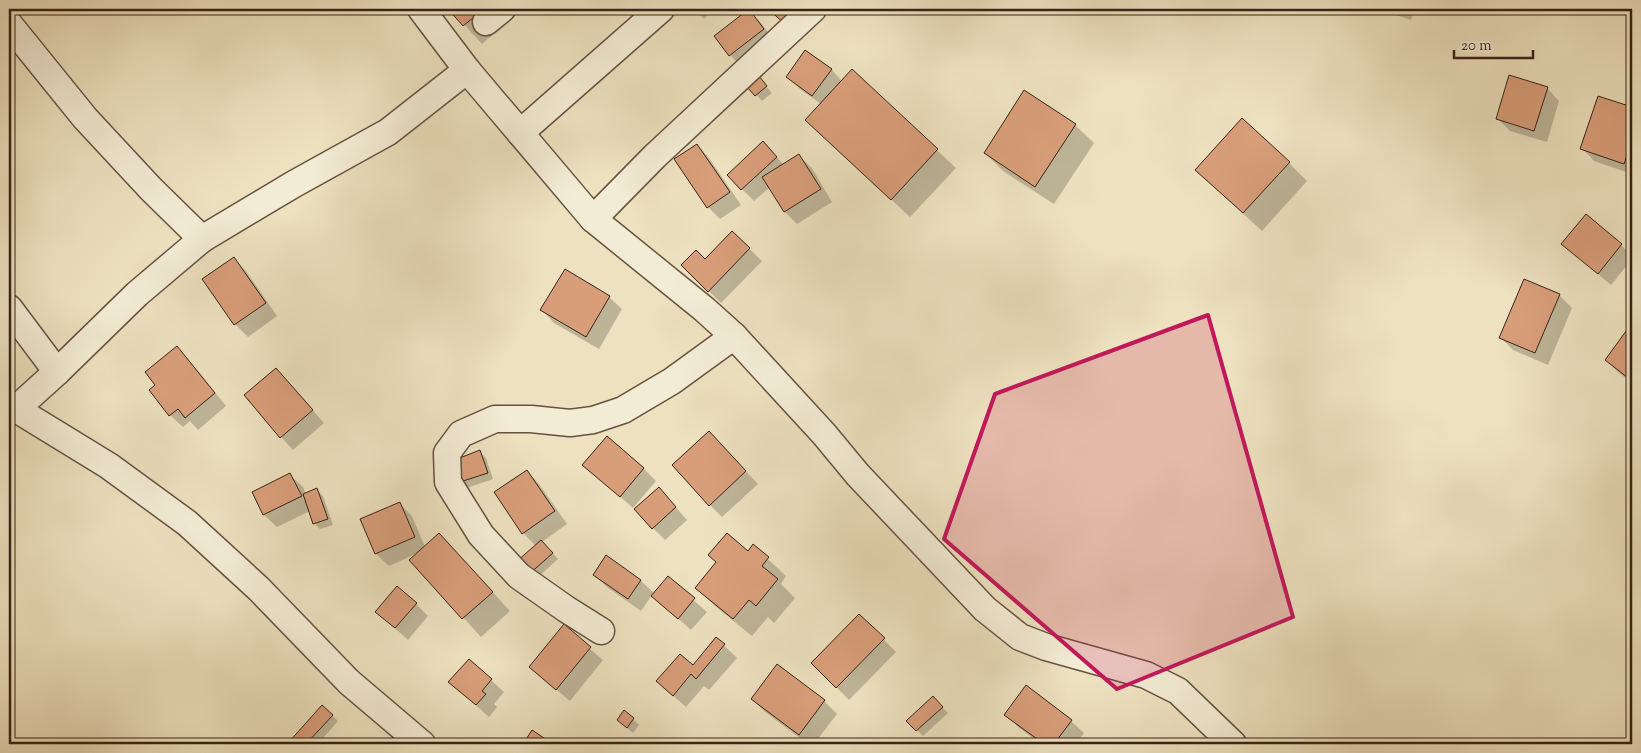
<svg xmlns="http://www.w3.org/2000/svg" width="1641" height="753" font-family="'Sorts Mill Goudy',serif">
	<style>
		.shadow { fill: #0003 }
		.building { fill: #d89e7a; stroke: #382317 }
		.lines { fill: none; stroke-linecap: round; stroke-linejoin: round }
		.street-casing { stroke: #655241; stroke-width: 29 }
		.street { stroke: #f3ecd5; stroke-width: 26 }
		.marked { fill: #c2185b; fill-opacity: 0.2; stroke: #c2185b; stroke-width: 4; stroke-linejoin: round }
	</style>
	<rect width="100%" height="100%" fill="#ede1bf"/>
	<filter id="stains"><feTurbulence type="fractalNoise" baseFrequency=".004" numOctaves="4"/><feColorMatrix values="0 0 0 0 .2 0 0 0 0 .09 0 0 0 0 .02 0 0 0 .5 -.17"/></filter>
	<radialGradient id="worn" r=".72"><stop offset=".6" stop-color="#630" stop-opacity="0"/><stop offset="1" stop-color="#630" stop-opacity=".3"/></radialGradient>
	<!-- shadow -->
	<g class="shadow">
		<polygon points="450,9 523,9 482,44"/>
		<polygon points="694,9 713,9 704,19"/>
		<polygon points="1378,9 1415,9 1411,20"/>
		<polygon points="749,11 761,23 775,42 742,67 730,55"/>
		<polygon points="831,69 842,81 852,71 956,168 910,217 806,120 821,104 800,89 788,77"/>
		<polygon points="764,84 772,93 762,101 749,87"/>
		<polygon points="1547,88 1559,101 1547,142 1510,131 1497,118"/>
		<polygon points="1024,92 1075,125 1094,143 1054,204 1003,171 985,153"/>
		<polygon points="1599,98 1632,109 1632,174 1594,161 1582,148"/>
		<polygon points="697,145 709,158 741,205 720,219 708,207"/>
		<polygon points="775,155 784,165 799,156 812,168 832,202 797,224 785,212 770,187 754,201 728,175"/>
		<polygon points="1289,163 1307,181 1262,231 1196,170"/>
		<polygon points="732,232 762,261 721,303 683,265 705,261"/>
		<polygon points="1563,244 1621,245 1632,256 1632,259 1611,285"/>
		<polygon points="234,259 246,271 277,316 248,337 235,324 204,280"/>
		<polygon points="1559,295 1572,308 1548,365 1513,350 1500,337"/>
		<polygon points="609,297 622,309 599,349 554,323 542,310"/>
		<polygon points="1632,325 1632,383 1619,373 1606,360"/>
		<polygon points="176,348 189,360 226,406 198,430 190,421 183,427 170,415 157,385"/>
		<polygon points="276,369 324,423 293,450 281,437"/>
		<polygon points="721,445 758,484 722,517 710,505"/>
		<polygon points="480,452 486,458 493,479 467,488 461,482"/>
		<polygon points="584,465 643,468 656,481 633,508"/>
		<polygon points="527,471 539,484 567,524 542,542 558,559 535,580 518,562 536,546 523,533 496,493"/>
		<polygon points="290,475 303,487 306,494 317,490 323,496 333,525 320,529 314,523 310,511 277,527 264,515 253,493"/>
		<polygon points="671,502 687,520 665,540 653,528"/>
		<polygon points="400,504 412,516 425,547 439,534 510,611 481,637 411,560 418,553 389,566 376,554 362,520"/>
		<polygon points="754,546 786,576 781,584 795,598 774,623 768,617 752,636 715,606 697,588 748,552"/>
		<polygon points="594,575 641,581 655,594 668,578 707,612 691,630 652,595 641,611 607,587"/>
		<polygon points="416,604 428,616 408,640 377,612"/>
		<polygon points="860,616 896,652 849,700 813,663"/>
		<polygon points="564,626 603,660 570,701 530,667"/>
		<polygon points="717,639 737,658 709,690 704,686 686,707 671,694"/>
		<polygon points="469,660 504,692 494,704 497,707 489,717 450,682"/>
		<polygon points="777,666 824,701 837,714 814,744 808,744 765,712 752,699"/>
		<polygon points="939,704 948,713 923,736 908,721"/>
		<polygon points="323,707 338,721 318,744 291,744 290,743"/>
		<polygon points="1006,714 1071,721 1084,733 1076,744 1041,744 1018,727"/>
		<polygon points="633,719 639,725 633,733 625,726"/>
	</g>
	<!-- building -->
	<g class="building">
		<polygon points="448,9 484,9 463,26"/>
		<polygon points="749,9 764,29 729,56 714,36"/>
		<polygon points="768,9 799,9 785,24"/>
		<polygon points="805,50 832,69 812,96 786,77"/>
		<polygon points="852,69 938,149 891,200 805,120"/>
		<polygon points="1509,75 1548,87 1534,131 1496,119"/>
		<polygon points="759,76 767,86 755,96 747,87"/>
		<polygon points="1024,90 1076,124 1035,187 984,153"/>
		<polygon points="1598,96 1632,107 1632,141 1624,164 1580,149"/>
		<polygon points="1242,118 1290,162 1243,213 1195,170"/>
		<polygon points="763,141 777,157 741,190 727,175"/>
		<polygon points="697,144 730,192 707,208 674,159"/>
		<polygon points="799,154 821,189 784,212 762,177"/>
		<polygon points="1586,214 1622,244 1598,274 1561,244"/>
		<polygon points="732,231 750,248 708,292 681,265 696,250 705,259"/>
		<polygon points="234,257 266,303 234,325 202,279"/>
		<polygon points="565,269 610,296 586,337 540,310"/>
		<polygon points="1524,279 1560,294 1535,353 1499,338"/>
		<polygon points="1632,323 1632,381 1605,360"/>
		<polygon points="177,346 215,393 185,418 178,409 169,416 149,390 155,385 145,372"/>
		<polygon points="276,368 313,410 280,438 244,395"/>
		<polygon points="709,431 746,471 709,506 672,465"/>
		<polygon points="607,436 644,468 620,497 582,465"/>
		<polygon points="480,450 488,473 460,482 452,461"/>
		<polygon points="527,470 555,511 522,534 494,492"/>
		<polygon points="290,473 302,496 263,515 252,492"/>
		<polygon points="659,487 676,507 652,529 634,509"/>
		<polygon points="317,488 328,519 313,524 303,494"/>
		<polygon points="400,502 415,537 375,554 360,519"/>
		<polygon points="439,533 493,592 462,619 409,560"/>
		<polygon points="727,533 748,551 753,544 769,557 762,566 778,579 756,606 749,600 733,619 695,588 716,562 708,555"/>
		<polygon points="541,540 553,553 528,575 516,562"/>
		<polygon points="606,555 641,580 628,599 593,575"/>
		<polygon points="668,576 695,598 678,619 651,596"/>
		<polygon points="397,586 417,603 395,628 375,612"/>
		<polygon points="859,614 885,638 836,688 811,663"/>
		<polygon points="564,624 591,647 556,690 529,667"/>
		<polygon points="716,637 725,644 696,679 691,674 673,696 656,681 680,654 693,665"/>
		<polygon points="469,659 492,679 482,691 486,694 476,705 448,682"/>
		<polygon points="777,664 825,700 799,735 751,699"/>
		<polygon points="1026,685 1072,720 1054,744 1044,744 1004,715"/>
		<polygon points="933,696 943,707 916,731 906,721"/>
		<polygon points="322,705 333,715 306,744 289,744 288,743"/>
		<polygon points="624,710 634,718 627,728 617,720"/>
		<polygon points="532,730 553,744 523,744"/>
	</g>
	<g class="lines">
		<defs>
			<g id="street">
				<polyline points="421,9 467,70 593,219 704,309 734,336 824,434 858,475 985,609 1020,637 1046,647 1146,675 1178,691 1233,744"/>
				<polyline points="486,22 502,9"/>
				<polyline points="9,24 85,118 151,189 202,239"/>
				<polyline points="520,133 661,9"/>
				<polyline points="593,219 655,156 813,9"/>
				<polyline points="9,308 57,372"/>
				<polyline points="16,409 57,372 137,294 202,239 294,184 388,132 467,70"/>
				<polyline points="9,410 16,409 109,466 187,523 259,589 349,682 422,744"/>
				<polyline points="601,631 566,609 519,576 481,535 448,482 447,453 461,434 495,419 531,419 570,423 593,420 623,410 672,381 734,336"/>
			</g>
		</defs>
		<!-- street casing -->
		<use href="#street" class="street-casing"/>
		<!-- street -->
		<use href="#street" class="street"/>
	</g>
	<!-- marked area -->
	<path class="marked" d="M1208,315l85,302 -176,72 -173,-150 51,-145z"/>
	<!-- margin -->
	<rect width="1641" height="753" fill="none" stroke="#ede1bf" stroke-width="30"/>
	<rect x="10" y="10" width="1621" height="733" fill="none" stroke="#382317" stroke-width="2.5"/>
	<rect x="15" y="15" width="1611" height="723" fill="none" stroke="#382317"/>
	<!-- scale -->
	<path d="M1454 50v8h79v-8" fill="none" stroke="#382317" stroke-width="2.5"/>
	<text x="1461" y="50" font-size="15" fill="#382317" stroke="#f3ecd5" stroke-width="4" paint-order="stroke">20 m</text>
	<rect width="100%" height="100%" filter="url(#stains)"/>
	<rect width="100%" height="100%" fill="url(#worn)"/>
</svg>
